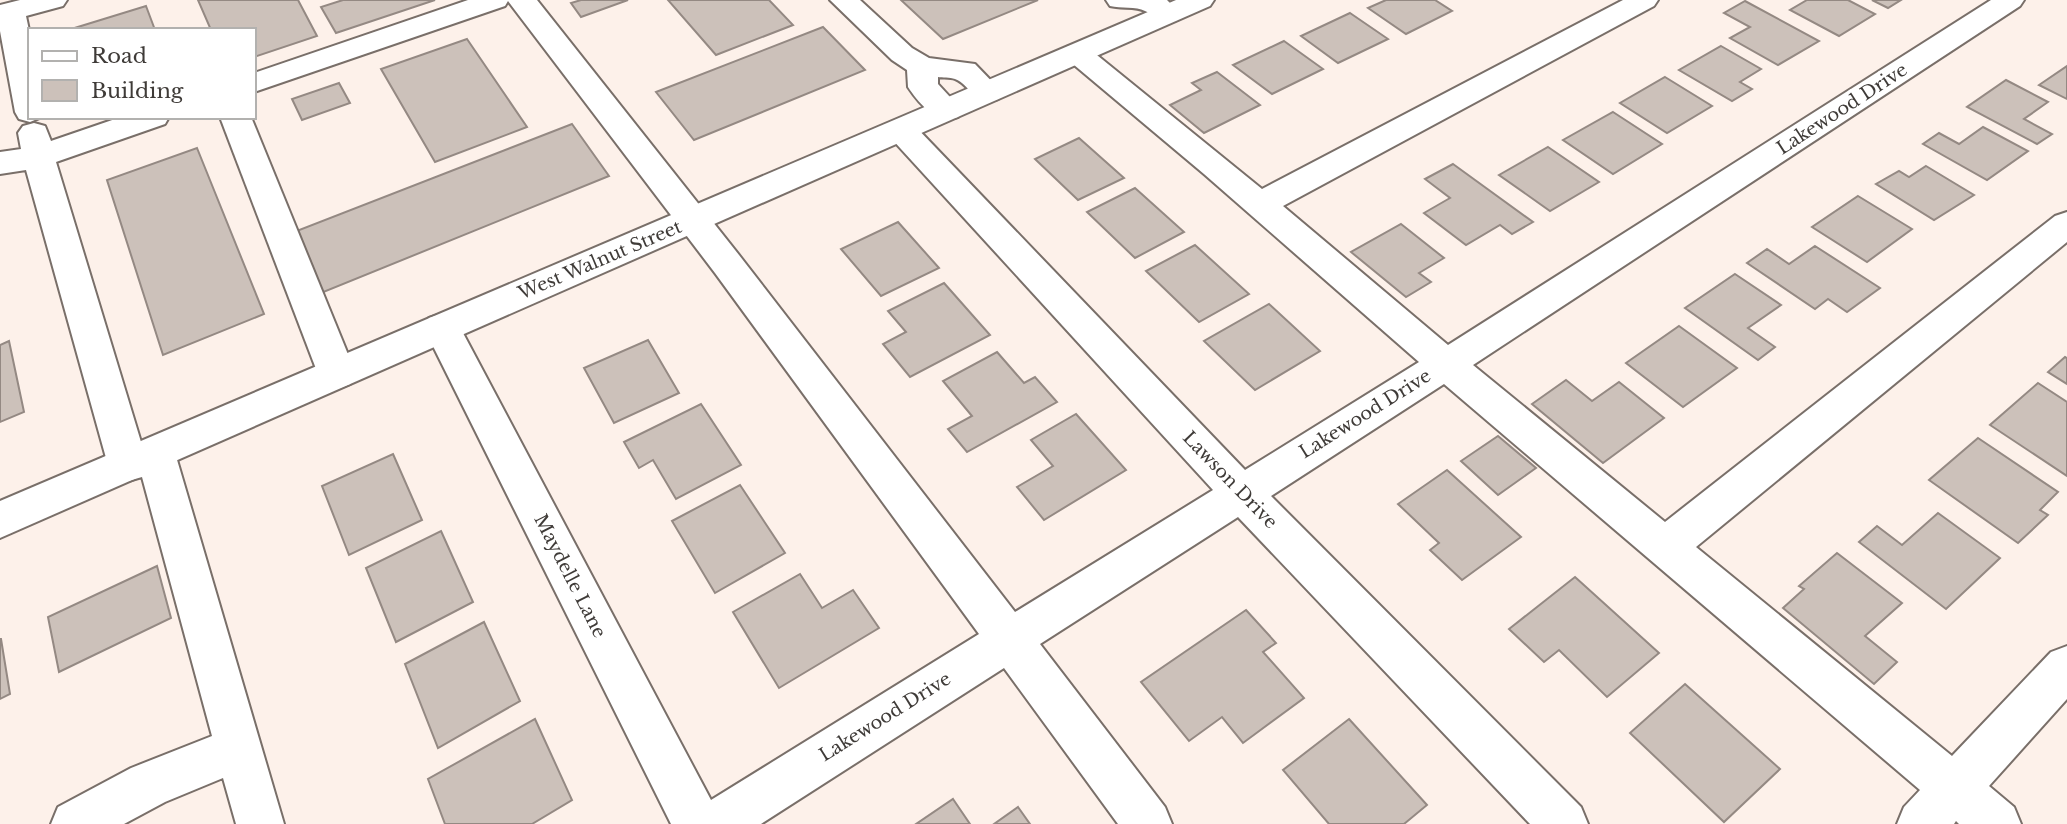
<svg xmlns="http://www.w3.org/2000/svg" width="2067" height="824" font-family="'Libre Baskerville',serif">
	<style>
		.building { fill: #ccc1ba; stroke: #948983; stroke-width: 2 }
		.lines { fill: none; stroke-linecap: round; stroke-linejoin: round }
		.minor-casing { stroke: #796f69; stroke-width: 4 }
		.major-casing { stroke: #796f69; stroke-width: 4 }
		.minor { fill: #fff; fill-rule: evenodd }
		.major { fill: #fff; fill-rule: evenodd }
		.labels { text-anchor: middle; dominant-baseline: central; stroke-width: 6; stroke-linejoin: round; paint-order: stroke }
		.street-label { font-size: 18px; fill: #3f3b38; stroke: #fff }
	</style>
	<rect width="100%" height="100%" fill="#fdf1ea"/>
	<!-- building -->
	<g class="building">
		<polygon points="198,0 298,0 317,36 254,57 254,30 211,30"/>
		<polygon points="343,0 435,0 336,33 321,7"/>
		<polygon points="581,0 628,0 581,17 571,3"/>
		<polygon points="668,0 769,0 793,25 716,55"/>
		<polygon points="901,0 1038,0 943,39"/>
		<polygon points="1386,0 1435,0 1452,11 1406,34 1368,8"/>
		<polygon points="1807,0 1848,0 1875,14 1839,36 1790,10"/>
		<polygon points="1872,0 1901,0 1888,8"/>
		<polygon points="1745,1 1819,41 1778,65 1730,38 1750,27 1724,13"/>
		<polygon points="146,6 155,30 68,30"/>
		<polygon points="1350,13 1388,39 1338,63 1301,36"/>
		<polygon points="823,27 865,70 694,140 656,92"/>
		<polygon points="467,39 527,127 435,162 381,69"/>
		<polygon points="1284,41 1323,69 1272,94 1233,65"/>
		<polygon points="1721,46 1761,69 1740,82 1752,89 1732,101 1679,70"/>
		<polygon points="2067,66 2067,99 2039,85"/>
		<polygon points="1217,72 1260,105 1204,133 1170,105 1201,90 1192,83"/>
		<polygon points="1665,77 1712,106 1667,133 1620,103"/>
		<polygon points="2006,80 2048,102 2024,119 2052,134 2037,144 1967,107"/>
		<polygon points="339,83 350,103 302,120 292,99"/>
		<polygon points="1613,112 1662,144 1613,174 1563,140"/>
		<polygon points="572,124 609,176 321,293 294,232"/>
		<polygon points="1983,127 2028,151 1987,180 1923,144 1939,133 1959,144"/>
		<polygon points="1079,138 1124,178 1078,200 1035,159"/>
		<polygon points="1548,147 1599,182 1550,211 1499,175"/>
		<polygon points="197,148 264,314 163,355 107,180"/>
		<polygon points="1453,164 1533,222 1512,234 1500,225 1466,245 1424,213 1450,198 1425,179"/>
		<polygon points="1926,166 1974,195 1934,220 1876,184 1899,171 1909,177"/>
		<polygon points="1135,188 1184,232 1135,258 1087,212"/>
		<polygon points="1858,196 1912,229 1867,262 1812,227"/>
		<polygon points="898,222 939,268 881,296 841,249"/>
		<polygon points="1401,224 1444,258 1419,273 1431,282 1406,297 1351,252"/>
		<polygon points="1195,245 1249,294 1199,322 1146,271"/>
		<polygon points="1815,246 1880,288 1847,312 1828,299 1815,309 1747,263 1767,249 1789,264"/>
		<polygon points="1735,274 1781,305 1748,328 1775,347 1758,360 1685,308"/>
		<polygon points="944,283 990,335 910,377 883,344 906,332 888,311"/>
		<polygon points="1269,304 1320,351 1255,390 1204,341"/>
		<polygon points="1679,326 1737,368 1683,407 1626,363"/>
		<polygon points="648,340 679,393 614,423 584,368"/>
		<polygon points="9,341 24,412 0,422 0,345"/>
		<polygon points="997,352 1024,383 1035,377 1057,402 967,452 948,429 972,416 943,381"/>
		<polygon points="2065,357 2067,358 2067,384 2048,372"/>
		<polygon points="1566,380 1592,401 1619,382 1664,418 1603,463 1532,404"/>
		<polygon points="2038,383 2067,402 2067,476 1990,425"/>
		<polygon points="701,404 741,465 676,499 653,460 639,468 624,442"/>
		<polygon points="1076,414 1126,470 1044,520 1017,487 1053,466 1031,440"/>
		<polygon points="1498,436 1536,468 1498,495 1461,461"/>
		<polygon points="1978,438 2058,492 2040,510 2048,515 2018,543 1929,480"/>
		<polygon points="393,454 422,520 349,555 322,486"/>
		<polygon points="1447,470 1521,537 1462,580 1430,550 1439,543 1398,504"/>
		<polygon points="740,485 785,553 715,593 672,521"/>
		<polygon points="1938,513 2000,558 1946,609 1859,542 1877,526 1902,545"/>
		<polygon points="441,531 473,602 396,642 366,568"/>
		<polygon points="1837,553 1902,603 1865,636 1897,662 1874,684 1783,608 1804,589 1799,586"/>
		<polygon points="157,566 171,618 59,672 48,617"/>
		<polygon points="800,574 822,608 853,590 879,628 779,688 733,612"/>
		<polygon points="1575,577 1659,653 1607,697 1559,650 1544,662 1509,629"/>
		<polygon points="1246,610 1276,643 1263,652 1304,698 1243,743 1222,717 1189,741 1141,682"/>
		<polygon points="484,622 520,701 438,748 405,664"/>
		<polygon points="1,639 10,694 0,699 0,639"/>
		<polygon points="1685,684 1780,769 1724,822 1630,733"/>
		<polygon points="535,719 572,800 532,824 445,824 428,779"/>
		<polygon points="1349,719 1427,805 1404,824 1329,824 1283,770"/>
		<polygon points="953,799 970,824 916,824"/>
		<polygon points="1018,807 1030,824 994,824"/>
	</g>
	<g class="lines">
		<defs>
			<g id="minor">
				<polygon points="20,0 67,0 63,6 26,16 30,35 30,117 42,117 30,122 19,119 15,112 0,31 0,5"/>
				<polygon points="468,0 537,0 739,255 1015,612 1213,490 890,137 885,130 890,123 901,120 912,123 1245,470 1419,362 1204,174 1067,59 1062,53 1067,47 1077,44 1087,47 1262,189 1623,0 1658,0 1654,6 1283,206 1448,345 1991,0 2024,0 2020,6 1473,365 1665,522 2055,216 2067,212 2067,242 1696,547 1952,756 2051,652 2067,646 2067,699 1989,786 2014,807 2021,824 1959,824 1956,821 1954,824 1897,824 1904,807 1920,790 1444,384 1271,496 1581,807 1588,824 1530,824 1238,517 1040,644 1165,807 1172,824 1118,824 1004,668 761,824 671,824 424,328 429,318 442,314 455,318 711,800 979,634 715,273 508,1 505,6 254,92 254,73"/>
				<path d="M830,0h30l52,48 17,10 46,6 27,28 -4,7c-28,7 -24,-12 -43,-20 -5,-2 -13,-1 -17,-2v7l24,26 -4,7c-22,6 -38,-12 -50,-30l-1,-17 -15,-10z"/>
				<path d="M1106,0h61l14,14 -4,6c-16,4 -18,-3 -32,-9 -9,-5 -24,-2 -35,-5z"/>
				<polygon points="121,117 169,117 165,124 56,162 141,442 155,437 169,442 175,453 284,824 236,824 223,778 165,802 124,824 51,824 58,807 131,768 212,736 142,477 128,481 114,477 108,465 26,170 0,174 0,152 21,149 18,133 23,126 34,123 45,126 51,141"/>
				<polygon points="220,117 251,117 356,374 350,384 337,389 324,384 318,374"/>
			</g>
			<polygon id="major" points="1176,0 1214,0 1210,6 0,538 0,501"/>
		</defs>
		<!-- minor casing -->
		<use href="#minor" class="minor-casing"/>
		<!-- major casing -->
		<use href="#major" class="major-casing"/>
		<!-- minor -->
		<use href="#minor" class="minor"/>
		<!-- major -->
		<use href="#major" class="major"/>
	</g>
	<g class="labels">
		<!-- street labels -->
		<g class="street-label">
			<text transform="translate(1842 109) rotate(-33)">Lakewood Drive</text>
			<text transform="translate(600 260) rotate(-23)">West Walnut Street</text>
			<text transform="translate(1365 414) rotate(-32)">Lakewood Drive</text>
			<text transform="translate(1230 480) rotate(46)">Lawson Drive</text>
			<text transform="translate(570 576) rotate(63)">Maydelle Lane</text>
			<text transform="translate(885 717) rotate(-32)">Lakewood Drive</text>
		</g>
	</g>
	<!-- legend -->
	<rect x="28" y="28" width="228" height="91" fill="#ffffff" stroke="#b2b1af" stroke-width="2"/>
	<rect x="42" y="51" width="35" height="10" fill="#ffffff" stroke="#b2b1af" stroke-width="2"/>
	<text x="91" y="63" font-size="21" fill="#3f3b38">Road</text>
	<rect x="42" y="80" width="35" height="21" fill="#ccc1ba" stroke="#b2b1af" stroke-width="2"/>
	<text x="91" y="98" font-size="21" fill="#3f3b38">Building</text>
</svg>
